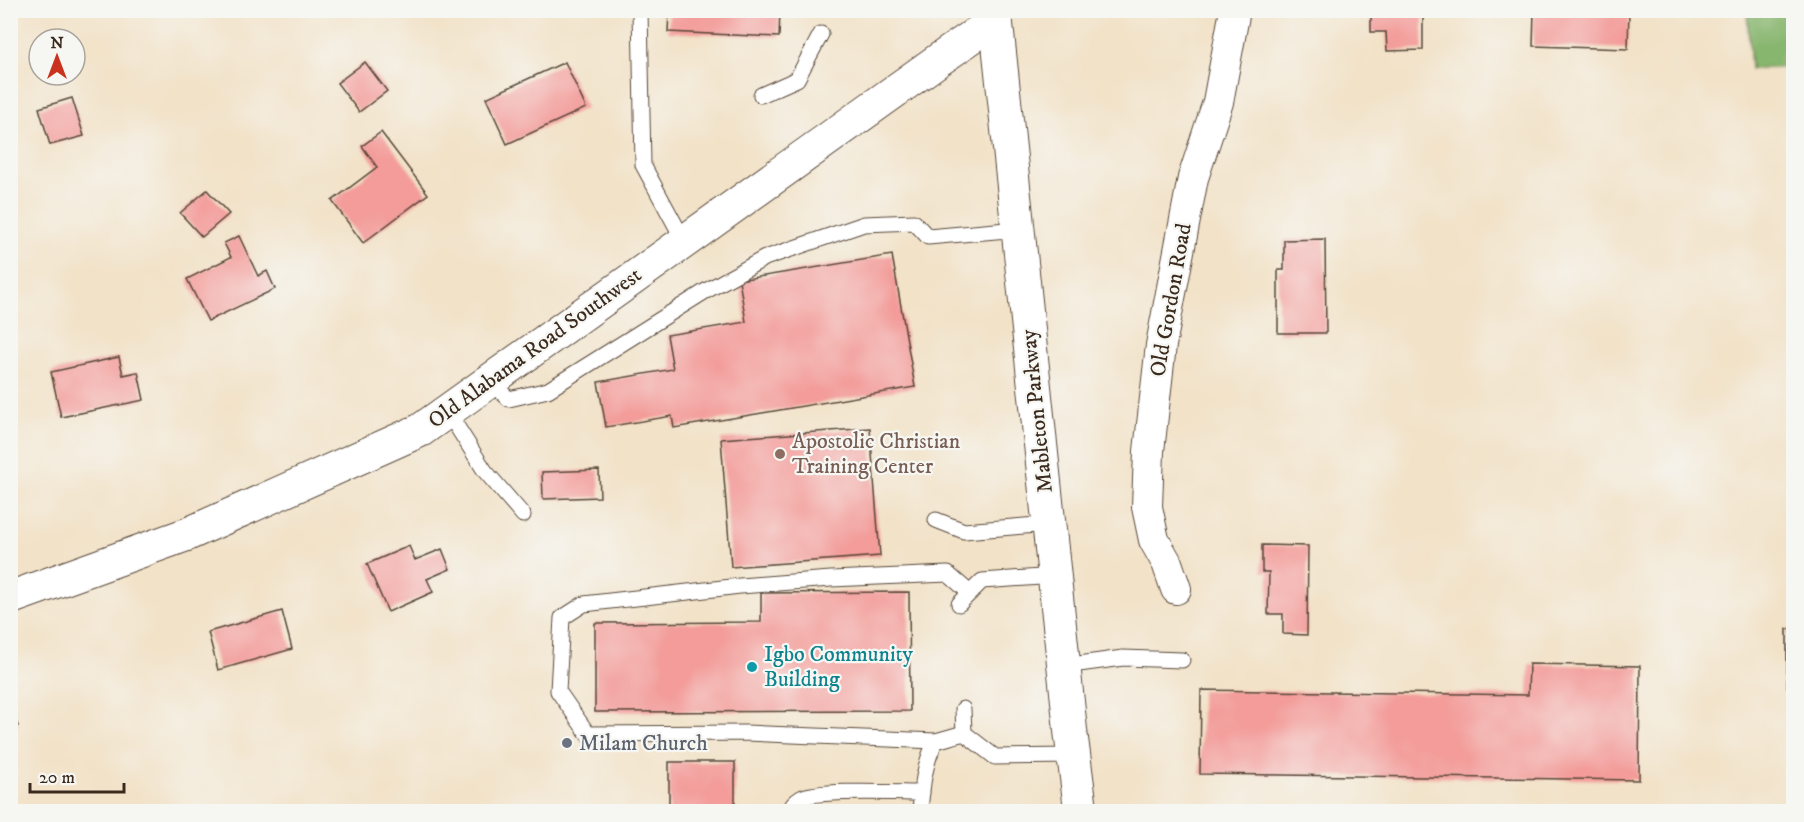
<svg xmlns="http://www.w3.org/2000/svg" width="1804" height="822" font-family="'IM FELL DW Pica',serif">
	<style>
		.forest { fill: #87b66e; stroke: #617046; stroke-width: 1.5 }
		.building { fill: #f39c9a }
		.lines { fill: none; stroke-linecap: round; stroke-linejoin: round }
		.lane-casing { stroke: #564638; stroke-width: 17 }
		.street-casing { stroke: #564638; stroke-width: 32 }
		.secondary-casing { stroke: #564638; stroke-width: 35 }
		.lane { stroke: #fff; stroke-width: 15 }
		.street { stroke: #fff; stroke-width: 30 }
		.secondary { stroke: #fff; stroke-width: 33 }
		.education-dot { fill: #8d6e63; stroke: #f6f6f2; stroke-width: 2 }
		.culture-dot { fill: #0f9aa8; stroke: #f6f6f2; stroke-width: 2 }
		.worship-dot { fill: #6b7280; stroke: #f6f6f2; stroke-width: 2 }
		.labels { text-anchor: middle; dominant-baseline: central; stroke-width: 4.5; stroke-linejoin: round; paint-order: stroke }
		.street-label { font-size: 22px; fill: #3b2a1e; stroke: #f6f6f2 }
		.education-label { font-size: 22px; fill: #785e54; stroke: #f6f6f2; text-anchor: start }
		.culture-label { font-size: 22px; fill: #0d838f; stroke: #f6f6f2; text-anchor: start }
		.worship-label { font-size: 22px; fill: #5b616d; stroke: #f6f6f2; text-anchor: start }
	</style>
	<rect width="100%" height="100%" fill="#f6f6f2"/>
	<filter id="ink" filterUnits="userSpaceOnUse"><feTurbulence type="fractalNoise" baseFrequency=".0167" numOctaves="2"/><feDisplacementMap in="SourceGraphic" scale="12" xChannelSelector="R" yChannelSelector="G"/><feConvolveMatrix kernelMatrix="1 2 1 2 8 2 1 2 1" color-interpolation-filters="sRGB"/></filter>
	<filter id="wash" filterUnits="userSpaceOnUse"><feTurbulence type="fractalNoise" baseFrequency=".008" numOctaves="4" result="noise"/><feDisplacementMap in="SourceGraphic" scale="24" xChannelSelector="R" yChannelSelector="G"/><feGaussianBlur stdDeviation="1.35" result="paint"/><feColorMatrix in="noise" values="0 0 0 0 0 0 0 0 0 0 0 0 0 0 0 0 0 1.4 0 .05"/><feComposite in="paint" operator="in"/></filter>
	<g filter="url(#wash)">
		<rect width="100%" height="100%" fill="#f2e2c8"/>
		<!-- forest -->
		<polygon class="forest" points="1747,11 1793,11 1793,67 1751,69"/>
		<g id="blocks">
			<!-- building -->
			<g class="building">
				<polygon points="669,10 780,10 779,37 668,32"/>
				<polygon points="1371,10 1423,10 1423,50 1387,51 1386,32 1371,32"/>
				<polygon points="1534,10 1629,10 1628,49 1533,46"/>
				<polygon points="365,62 387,91 359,112 337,83"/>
				<polygon points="565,62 586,108 507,144 486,98"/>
				<polygon points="72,98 84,136 50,145 39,108"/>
				<polygon points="381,132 428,194 363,243 332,201 377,167 362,146"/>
				<polygon points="207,190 229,214 202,237 180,213"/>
				<polygon points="239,236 258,276 267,271 275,289 208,321 187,279 231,257 224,243"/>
				<polygon points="1325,239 1326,333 1278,333 1278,270 1284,270 1284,240"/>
				<polygon points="892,255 915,387 674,428 672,416 606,427 598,382 673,369 667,335 746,322 739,280"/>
				<polygon points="119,357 123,375 138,372 144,400 61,417 51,372"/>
				<polygon points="870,428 880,556 731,567 721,439"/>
				<polygon points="599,470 600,497 543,499 542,472"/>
				<polygon points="1262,545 1308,546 1307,635 1283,634 1283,614 1268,614 1269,572 1262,572"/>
				<polygon points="409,546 415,560 442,549 450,569 427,579 433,592 388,612 367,564"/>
				<polygon points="909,592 910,711 595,712 595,623 761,622 761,593"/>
				<polygon points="282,611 292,649 218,670 208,632"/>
				<rect x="1787" y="629" width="7" height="59"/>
				<polygon points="1529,664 1640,666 1639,780 1200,774 1201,690 1528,695"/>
				<polygon points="10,705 18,726 10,728"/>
				<rect x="669" y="762" width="66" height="50"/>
				<polygon points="153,804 174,811 174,812 150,812"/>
			</g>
		</g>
	</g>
	<g filter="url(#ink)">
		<use href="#blocks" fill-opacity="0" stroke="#564638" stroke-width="1.5"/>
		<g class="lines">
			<defs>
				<g id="lane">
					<polyline points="640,10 643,165 684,241"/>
					<polyline points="761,95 797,79 821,34"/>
					<polyline points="489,381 509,399 548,390 704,292 765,258 864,224 914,222 928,237 1018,229"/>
					<polyline points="447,411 485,471 523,515"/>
					<polyline points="936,520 964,531 1049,524"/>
					<polyline points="959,604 982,581 1055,576"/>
					<polyline points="1064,666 1123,658 1182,660"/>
					<polyline points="963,709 964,733 995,757 1074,756"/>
					<polyline points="964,733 936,741 745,733 588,734 558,691 562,618 584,604 740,586 831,579 948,574 970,593"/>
					<path d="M789,812c2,-6 7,-11 12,-14 17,-9 98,-5 121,-5"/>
					<path d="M920,812c2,-25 4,-49 16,-71"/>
				</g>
				<polyline id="street" points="1176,589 1167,563 1154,540 1147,507 1149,451 1161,345 1193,178 1218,102 1235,10"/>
				<g id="secondary">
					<polyline points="995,10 1071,735 1081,812"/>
					<polyline points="10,598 188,534 421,430 937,61 996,20"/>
				</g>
			</defs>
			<!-- lane casing -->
			<use href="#lane" class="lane-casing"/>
			<!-- street casing -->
			<use href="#street" class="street-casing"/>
			<!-- secondary casing -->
			<use href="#secondary" class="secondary-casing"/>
			<!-- lane -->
			<use href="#lane" class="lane"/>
			<!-- street -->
			<use href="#street" class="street"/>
			<!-- secondary -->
			<use href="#secondary" class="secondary"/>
		</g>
	</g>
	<!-- markers -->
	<circle class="education-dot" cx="780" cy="454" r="6"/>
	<circle class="culture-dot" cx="752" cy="667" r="6"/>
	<circle class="worship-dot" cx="567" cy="743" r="6"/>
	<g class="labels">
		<!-- street labels -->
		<g class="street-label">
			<text transform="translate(1171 300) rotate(-80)">Old Gordon Road</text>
			<text transform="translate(535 348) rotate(-36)">Old Alabama Road Southwest</text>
			<text transform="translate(1037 411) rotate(-96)">Mableton Parkway</text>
		</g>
		<!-- education labels -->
		<g class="education-label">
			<text x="792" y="441">Apostolic Christian<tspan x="792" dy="25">Training Center</tspan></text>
		</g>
		<!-- culture labels -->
		<g class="culture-label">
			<text x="764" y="654">Igbo Community<tspan x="764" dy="25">Building</tspan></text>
		</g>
		<!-- worship labels -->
		<g class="worship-label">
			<text x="579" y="743">Milam Church</text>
		</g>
	</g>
	<!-- margin -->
	<rect width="1804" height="822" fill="none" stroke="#f6f6f2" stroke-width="36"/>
	<!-- north arrow -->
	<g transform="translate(57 57)"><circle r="28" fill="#f6f6f2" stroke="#aba49d" stroke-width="1.5"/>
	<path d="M0-4.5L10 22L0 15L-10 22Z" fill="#c8321e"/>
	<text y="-9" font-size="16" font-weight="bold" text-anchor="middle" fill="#3b2a1e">N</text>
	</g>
	<!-- scale -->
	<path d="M30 783v9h94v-9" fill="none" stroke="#3b2a1e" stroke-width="3"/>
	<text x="39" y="783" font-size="18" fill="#3b2a1e" stroke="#f6f6f2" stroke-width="4.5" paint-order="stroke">20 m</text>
</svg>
